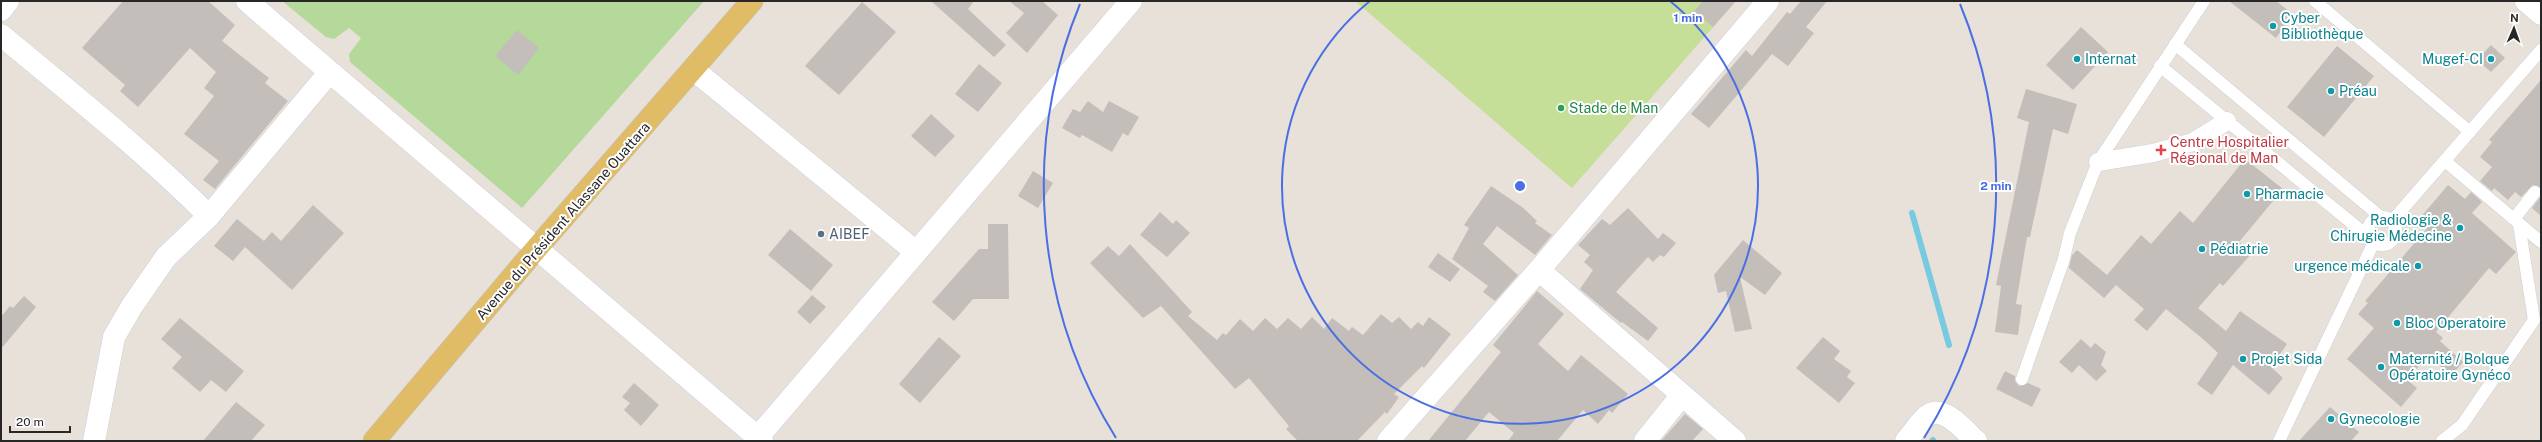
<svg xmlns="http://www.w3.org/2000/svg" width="2542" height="442" font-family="'Public Sans',sans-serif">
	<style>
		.green { fill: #b4d99b }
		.pitch { fill: #c5df98 }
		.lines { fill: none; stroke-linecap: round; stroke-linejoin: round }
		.stream { stroke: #77cae0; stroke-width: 6 }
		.building { fill: #c3beb9 }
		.service-casing { stroke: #ccd0da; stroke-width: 13 }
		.pedestrian-casing { stroke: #ccd0da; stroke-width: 19 }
		.minor-casing { stroke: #ccd0da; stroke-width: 23 }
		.tertiary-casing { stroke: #ccd0da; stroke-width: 23 }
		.primary-casing { stroke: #c3c3c3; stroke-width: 23 }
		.service { stroke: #fff; stroke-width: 12 }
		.pedestrian { stroke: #fff; stroke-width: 18 }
		.minor { stroke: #fff; stroke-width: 22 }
		.tertiary { stroke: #fff; stroke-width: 22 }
		.primary { stroke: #e0bc67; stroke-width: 22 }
		.ring { fill: none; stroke: #4a6fe5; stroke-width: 2 }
		.culture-dot { fill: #0f9aa8; stroke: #fff; stroke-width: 1.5 }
		.leisure-dot { fill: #2e9e5b; stroke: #fff; stroke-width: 1.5 }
		.health-dot { fill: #e0444e; stroke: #fff; stroke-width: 1.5 }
		.service-dot { fill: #5c6f8a; stroke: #fff; stroke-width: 1.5 }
		.labels { text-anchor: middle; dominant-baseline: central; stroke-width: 4; stroke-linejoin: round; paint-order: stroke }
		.culture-label { font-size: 14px; fill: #0d838f; stroke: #fff; text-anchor: start }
		.leisure-label { font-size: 14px; fill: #27864d; stroke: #fff; text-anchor: start }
		.health-label { font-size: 14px; fill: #be3a42; stroke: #fff; text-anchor: start }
		.street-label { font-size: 14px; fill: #272727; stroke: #fff }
		.service-label { font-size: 14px; fill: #4e5e75; stroke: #fff; text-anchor: start }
		.centre { fill: #4a6fe5; stroke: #fff; stroke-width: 2 }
		.ring-label { font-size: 12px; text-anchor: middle; font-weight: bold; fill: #4a6fe5; stroke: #fff; stroke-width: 4; stroke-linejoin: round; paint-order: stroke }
	</style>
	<rect width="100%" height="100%" fill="#e8e1d9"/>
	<!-- green -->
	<polygon class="green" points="282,1 704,1 522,208 350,62 349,54 361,38 349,28 334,39 326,37"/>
	<!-- pitch -->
	<polygon class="pitch" points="1355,1 1736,1 1572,188"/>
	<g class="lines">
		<!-- stream -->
		<g class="stream">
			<polyline points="1912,213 1949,345"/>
			<polyline points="1932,441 1933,440"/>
		</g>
	</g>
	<!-- building -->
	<g class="building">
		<polygon points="123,1 208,1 235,25 222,41 269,78 265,83 288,101 215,189 203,180 219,161 184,134 214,96 204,88 216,72 190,48 138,107 120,91 125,85 82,48"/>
		<polygon points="931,1 974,1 968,9 1006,45 994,57"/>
		<polygon points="1009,1 1042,1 1058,15 1027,53 1006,33 1024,13"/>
		<polygon points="1703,1 1736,1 1713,27 1694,11"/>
		<polygon points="1801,1 1827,1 1806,27 1814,33 1788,66 1772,54 1709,128 1691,114 1746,50 1752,56 1787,12 1790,14"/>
		<polygon points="2229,1 2276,1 2293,14 2276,38"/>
		<polygon points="862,2 896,32 839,95 805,66"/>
		<polygon points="2081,27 2108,52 2073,90 2046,65"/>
		<polygon points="517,30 539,48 518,75 495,56"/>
		<polygon points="2491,45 2505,58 2491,72 2477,60"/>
		<polygon points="2337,46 2374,76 2324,137 2287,107"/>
		<polygon points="979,64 1002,83 978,112 955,94"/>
		<polygon points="2541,80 2541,188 2533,185 2521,197 2515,192 2508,200 2494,188 2492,191 2480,181 2492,167 2480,157 2492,142 2489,140"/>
		<polygon points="2026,89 2077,104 2068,134 2053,129 2030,237 2027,237 2016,304 2022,305 2018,335 1995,332 2001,286 1996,285 2029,122 2017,118"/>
		<polygon points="1088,101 1103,112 1109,101 1139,117 1128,136 1123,133 1112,152 1082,135 1080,138 1062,128 1073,109 1080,112"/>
		<polygon points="931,114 955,136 935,157 911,136"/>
		<polygon points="2245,159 2283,189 2239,242 2252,253 2223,286 2220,283 2198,308 2226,331 2240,311 2287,344 2271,367 2283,378 2269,395 2233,365 2212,395 2197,384 2218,353 2203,339 2166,309 2147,331 2134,320 2144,309 2116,285 2104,298 2069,268 2072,255 2077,250 2107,275 2141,235 2151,244 2180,211 2193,223"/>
		<polygon points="1033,171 1053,183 1038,208 1018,196"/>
		<polygon points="2448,185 2465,199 2471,192 2482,202 2472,213 2516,252 2496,274 2489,268 2436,332 2443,338 2440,341 2463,362 2451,376 2428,355 2407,380 2417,388 2401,407 2347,359 2374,328 2358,314 2368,303 2365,301 2429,226 2420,218"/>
		<polygon points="1491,186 1522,207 1537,221 1535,223 1552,235 1535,255 1497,226 1483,244 1518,275 1495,301 1483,292 1488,286 1452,259 1469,228 1464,225"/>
		<polygon points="2541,196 2541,216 2532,208"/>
		<polygon points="313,205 344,233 292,290 245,247 233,261 214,246 237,219 264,241 272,232 281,241"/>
		<polygon points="1628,208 1658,239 1663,233 1676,243 1664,257 1660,255 1653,262 1648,257 1616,292 1658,328 1648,341 1622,322 1621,323 1580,289 1593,270 1584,262 1590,255 1578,245 1602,219 1610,225"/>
		<polygon points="1160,212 1173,224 1176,220 1190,233 1167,257 1140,235"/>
		<polygon points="988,224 1008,224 1009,299 973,299 954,321 932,302 979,249 988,249"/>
		<polygon points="790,229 833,265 811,291 768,255"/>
		<polygon points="1743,240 1782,273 1765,295 1740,277 1752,329 1735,332 1726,291 1718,293 1714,275"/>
		<polygon points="1130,244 1192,312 1188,316 1217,340 1223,333 1226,335 1240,319 1253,331 1265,318 1277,329 1288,318 1301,329 1312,317 1324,329 1332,318 1349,331 1352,327 1363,335 1381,314 1392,323 1399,317 1411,329 1418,322 1423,326 1429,317 1451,334 1424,368 1422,366 1394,394 1399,397 1387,414 1385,412 1357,441 1298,441 1286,429 1289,426 1249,378 1235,389 1161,306 1143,318 1090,263 1108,246 1119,256"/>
		<polygon points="1438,253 1460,269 1450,282 1428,267"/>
		<polygon points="1537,291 1564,314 1538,344 1568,371 1581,355 1628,394 1612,413 1609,410 1598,424 1583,410 1557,441 1508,441 1514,433 1489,412 1465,441 1428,441 1501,352 1493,345"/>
		<polygon points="812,295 826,307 810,324 797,312"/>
		<polygon points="24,296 36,307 1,349 1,317 10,306 13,308"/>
		<polygon points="180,318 244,371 226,392 211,380 200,392 172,368 182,357 161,339"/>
		<polygon points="939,337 961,356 920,403 899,384"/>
		<polygon points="1823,337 1840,351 1834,359 1851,371 1847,377 1855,383 1839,403 1796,368"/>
		<polygon points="2081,339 2091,348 2095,343 2106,352 2101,365 2107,371 2096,381 2079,365 2072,373 2059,362"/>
		<polygon points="2005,371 2015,376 2015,381 2019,386 2028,383 2041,389 2032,407 1996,389"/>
		<polygon points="634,383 659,405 641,426 624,410 630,403 622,397"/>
		<polygon points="236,402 265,425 251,441 203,441"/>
		<polygon points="2330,407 2359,432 2351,441 2299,441"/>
		<polygon points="1685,414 1703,429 1692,441 1661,441"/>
	</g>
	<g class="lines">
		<defs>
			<g id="service">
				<polyline points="2315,1 2470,132"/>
				<polyline points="2175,44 2382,218"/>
				<polyline points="2160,66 2370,238"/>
				<polyline points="2445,161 2541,242"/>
				<circle cx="2382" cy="231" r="14"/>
				<polyline points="2514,219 2535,192"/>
				<polyline points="2392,221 2541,50"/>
				<polyline points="2022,379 2063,262 2070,233 2098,162 2204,1"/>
				<polyline points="2279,441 2374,242"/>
				<polyline points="2442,441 2462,425 2534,320 2519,224"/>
			</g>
			<polyline id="pedestrian" points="2098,162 2153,153 2193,142 2227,121"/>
			<g id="minor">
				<polyline points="247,1 762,441"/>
				<polyline points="2526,1 2541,14"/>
				<path d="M1,35c71,59 143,116 208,181"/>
				<polyline points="694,70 916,252"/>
				<polyline points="1539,270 1735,441"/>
				<polyline points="758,437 1131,1"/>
				<polyline points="94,441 114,337 132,306 166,257 209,216 329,73"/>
				<polyline points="1388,441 1539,270 1768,1"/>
				<polyline points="1645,441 1682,395"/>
				<path d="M1906,441c7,-8 13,-18 21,-25 16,-13 38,15 49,25"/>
			</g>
			<polyline id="tertiary" points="1,10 8,1"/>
			<polyline id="primary" points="374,441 536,249 752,1"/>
		</defs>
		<!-- service casing -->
		<use href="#service" class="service-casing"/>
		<!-- pedestrian casing -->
		<use href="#pedestrian" class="pedestrian-casing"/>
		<!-- minor casing -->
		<use href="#minor" class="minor-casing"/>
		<!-- tertiary casing -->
		<use href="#tertiary" class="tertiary-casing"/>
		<!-- primary casing -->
		<use href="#primary" class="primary-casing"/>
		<!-- service -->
		<use href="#service" class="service"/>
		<!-- pedestrian -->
		<use href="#pedestrian" class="pedestrian"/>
		<!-- minor -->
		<use href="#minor" class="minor"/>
		<!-- tertiary -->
		<use href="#tertiary" class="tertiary"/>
		<!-- primary -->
		<use href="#primary" class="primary"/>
	</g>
	<!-- distance rings -->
	<g class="ring">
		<path d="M1670 1A238 238 0 1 1 1370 1"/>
		<path d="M1116 438A476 476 0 0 1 1080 4M1960 4A476 476 0 0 1 1924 438"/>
	</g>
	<!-- markers -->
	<g class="culture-dot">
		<circle cx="2273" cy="26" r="4"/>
		<circle cx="2077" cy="59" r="4"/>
		<circle cx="2491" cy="59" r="4"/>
		<circle cx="2331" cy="91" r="4"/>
		<circle cx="2247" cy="194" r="4"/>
		<circle cx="2460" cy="228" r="4"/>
		<circle cx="2202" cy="249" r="4"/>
		<circle cx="2418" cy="266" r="4"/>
		<circle cx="2397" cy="323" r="4"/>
		<circle cx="2243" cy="359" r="4"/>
		<circle cx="2381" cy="367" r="4"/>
		<circle cx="2331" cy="419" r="4"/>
	</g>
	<circle class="leisure-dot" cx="1561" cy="108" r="4"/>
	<path class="health-dot" d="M2159 144h4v4h4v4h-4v4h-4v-4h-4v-4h4z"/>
	<circle class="service-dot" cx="821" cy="234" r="4"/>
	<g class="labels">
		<!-- culture labels -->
		<g class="culture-label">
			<text x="2281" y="18">Cyber<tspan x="2281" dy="16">Bibliothèque</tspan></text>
			<text x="2085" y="59">Internat</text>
			<text x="2483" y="59" text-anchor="end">Mugef-CI</text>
			<text x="2339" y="91">Préau</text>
			<text x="2255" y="194">Pharmacie</text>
			<text x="2452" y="220" text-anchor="end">Radiologie &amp;<tspan x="2452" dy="16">Chirugie Médecine</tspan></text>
			<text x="2210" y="249">Pédiatrie</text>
			<text x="2410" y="266" text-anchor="end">urgence médicale</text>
			<text x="2405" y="323">Bloc Operatoire</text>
			<text x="2251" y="359">Projet Sida</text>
			<text x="2389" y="359">Maternité / Bolque<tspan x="2389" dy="16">Opératoire Gynéco</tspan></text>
			<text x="2339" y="419">Gynecologie</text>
		</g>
		<!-- leisure labels -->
		<g class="leisure-label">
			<text x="1569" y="108">Stade de Man</text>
		</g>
		<!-- health labels -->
		<g class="health-label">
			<text x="2170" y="142">Centre Hospitalier<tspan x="2170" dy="16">Régional de Man</tspan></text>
		</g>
		<!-- street labels -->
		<g class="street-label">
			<text transform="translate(563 221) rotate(-49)">Avenue du Président Alassane Ouattara</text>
		</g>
		<!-- service labels -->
		<g class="service-label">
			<text x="829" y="234">AIBEF</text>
		</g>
	</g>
	<circle cx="1520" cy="186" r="6" class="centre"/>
	<g class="ring-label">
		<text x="1688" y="22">1 min</text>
		<text x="1996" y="190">2 min</text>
	</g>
	<!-- border -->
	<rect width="2542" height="442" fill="none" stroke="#272727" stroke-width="4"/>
	<!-- north arrow -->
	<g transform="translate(2514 28) rotate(2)" stroke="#ffffff" stroke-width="3" paint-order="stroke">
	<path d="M0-3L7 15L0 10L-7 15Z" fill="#272727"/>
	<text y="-6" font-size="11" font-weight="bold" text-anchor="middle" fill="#272727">N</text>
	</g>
	<!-- scale -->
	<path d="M10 426v6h60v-6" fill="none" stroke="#272727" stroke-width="2"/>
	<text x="16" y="426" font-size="12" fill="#272727" stroke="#ffffff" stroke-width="3" paint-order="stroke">20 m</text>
</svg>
